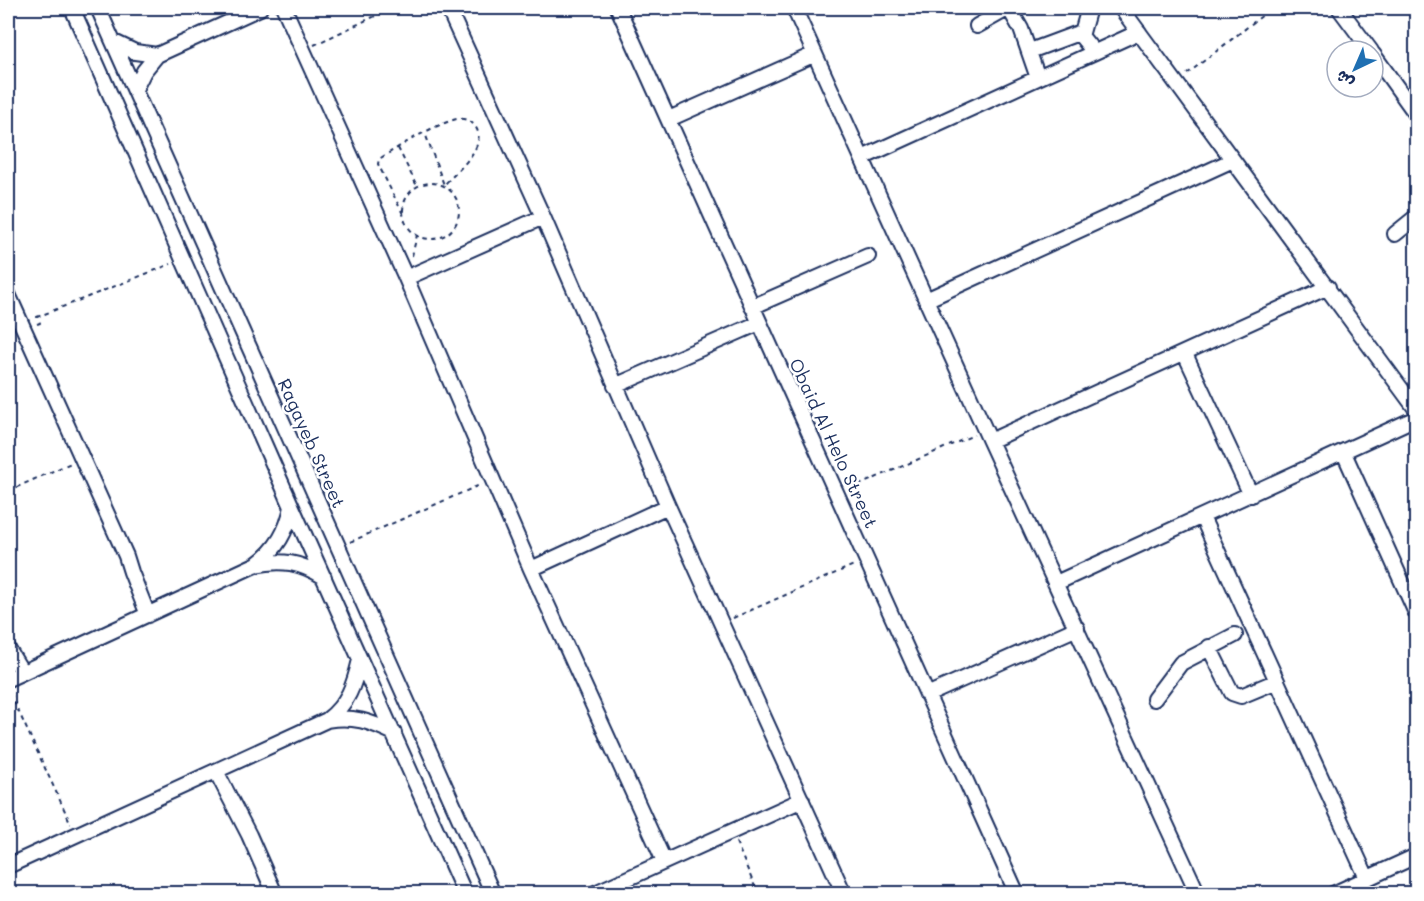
<svg xmlns="http://www.w3.org/2000/svg" width="1424" height="901" font-family="Mali,'Playpen Sans Arabic',sans-serif">
<style>
.lines{fill:none;stroke-linecap:round;stroke-linejoin:round}
.minor-casing{stroke:#1b2f5e;stroke-width:18}
.path{stroke:#1b2f5e;stroke-width:2;stroke-dasharray:4.5 4.5;stroke-linecap:butt}
.minor{stroke:#fff;stroke-width:14}
.labels{text-anchor:middle;dominant-baseline:central;stroke-width:5;stroke-linejoin:round;paint-order:stroke}
.street-label{font-size:18px;fill:#1b2f5e;stroke:#fff}
</style>
<rect width="100%" height="100%" fill="#fff"/>
<filter id="ink" filterUnits="userSpaceOnUse"><feTurbulence type="fractalNoise" baseFrequency=".0167" numOctaves="2"/><feDisplacementMap in="SourceGraphic" scale="12" xChannelSelector="R" yChannelSelector="G"/><feConvolveMatrix kernelMatrix="1 2 1 2 8 2 1 2 1" color-interpolation-filters="sRGB"/></filter>
<g filter="url(#ink)">
<g class="lines">
<!-- minor casing -->
<g class="minor-casing">
<path id="minor" d="M72,8l220,499 173,387
M98,8l395,886
M284,8l122,270 125,291 133,292
M448,8l95,209 125,289 176,388
M618,8l399,886
M794,8l196,433 208,453
M1009,8l12,21 17,49
M1089,8l-8,28 13,16
M1121,8l295,401
M1339,8l32,43
M977,26l32,-18
M114,42l21,10 22,3
M1030,51l51,-19
M1373,54l43,60
M135,89l9,-18 13,-16 103,-47
M669,119l146,-65
M862,158l277,-126
M1395,234l21,-17
M406,278l137,-61
M8,294l118,262 5,16 17,43
M926,300l307,-140
M752,307l116,-51
M1185,354l66,141
M615,386l144,-63
M990,441l338,-154
M1344,453l72,160
M1202,517l165,361
M257,564c20,-15 30,-33 35,-57
M531,569l137,-63
M1056,583l360,-165
M1209,647l23,46 9,3 36,-15
M8,649l14,23
M8,679l247,-114c26,-6 46,-3 69,12
M927,695l150,-67
M1154,699l27,-36 54,-28
M327,720c26,-5 44,2 67,13
M216,771l33,64 26,59
M8,866l319,-146c21,-16 27,-35 33,-60
M593,894l209,-94
M1333,894l83,-38"/>
</g>
<!-- path -->
<path class="path" d="M314,45l78,-37
M1187,74l85,-66
M398,148l19,38
M403 211a28 28 0 1 1 56 0a28 28 0 1 1-56 0Z
M403,214l-25,-50 1,-5c23,-14 49,-31 74,-39 7,-3 16,-1 21,5 17,19 -18,47 -30,60l-19,-52
M412,256l5,-21
M37,324l3,-1 -3,-6 134,-53
M850,489l124,-54
M8,491l63,-28
M350,542l132,-58
M733,618l121,-53
M10,693l61,131
M736,842l22,52"/>
<!-- minor -->
<use href="#minor" class="minor"/>
</g>
</g>
<g class="labels">
<!-- street labels -->
<g class="street-label">
<text transform="translate(312 443) rotate(66)">Ragayeb Street</text>
<text transform="translate(834 443) rotate(65)">Obaid Al Helo Street</text>
</g>
</g>
<!-- margin -->
<rect width="1424" height="901" fill="none" stroke="#fff" stroke-width="30"/>
<rect x="15" y="15" width="1394" height="871" fill="none" stroke="#1b2f5e" stroke-width="2" filter="url(#ink)"/>
<!-- north arrow -->
<g transform="translate(1355 69) rotate(224)"><circle r="28" fill="#ffffff" stroke="#a4acbf" stroke-width="1.5"/>
<path d="M0-4.5L10 22L0 15L-10 22Z" fill="#1f6fb2"/>
<text y="-9" font-size="16" font-weight="bold" text-anchor="middle" fill="#1b2f5e">ش</text>
</g>
</svg>
